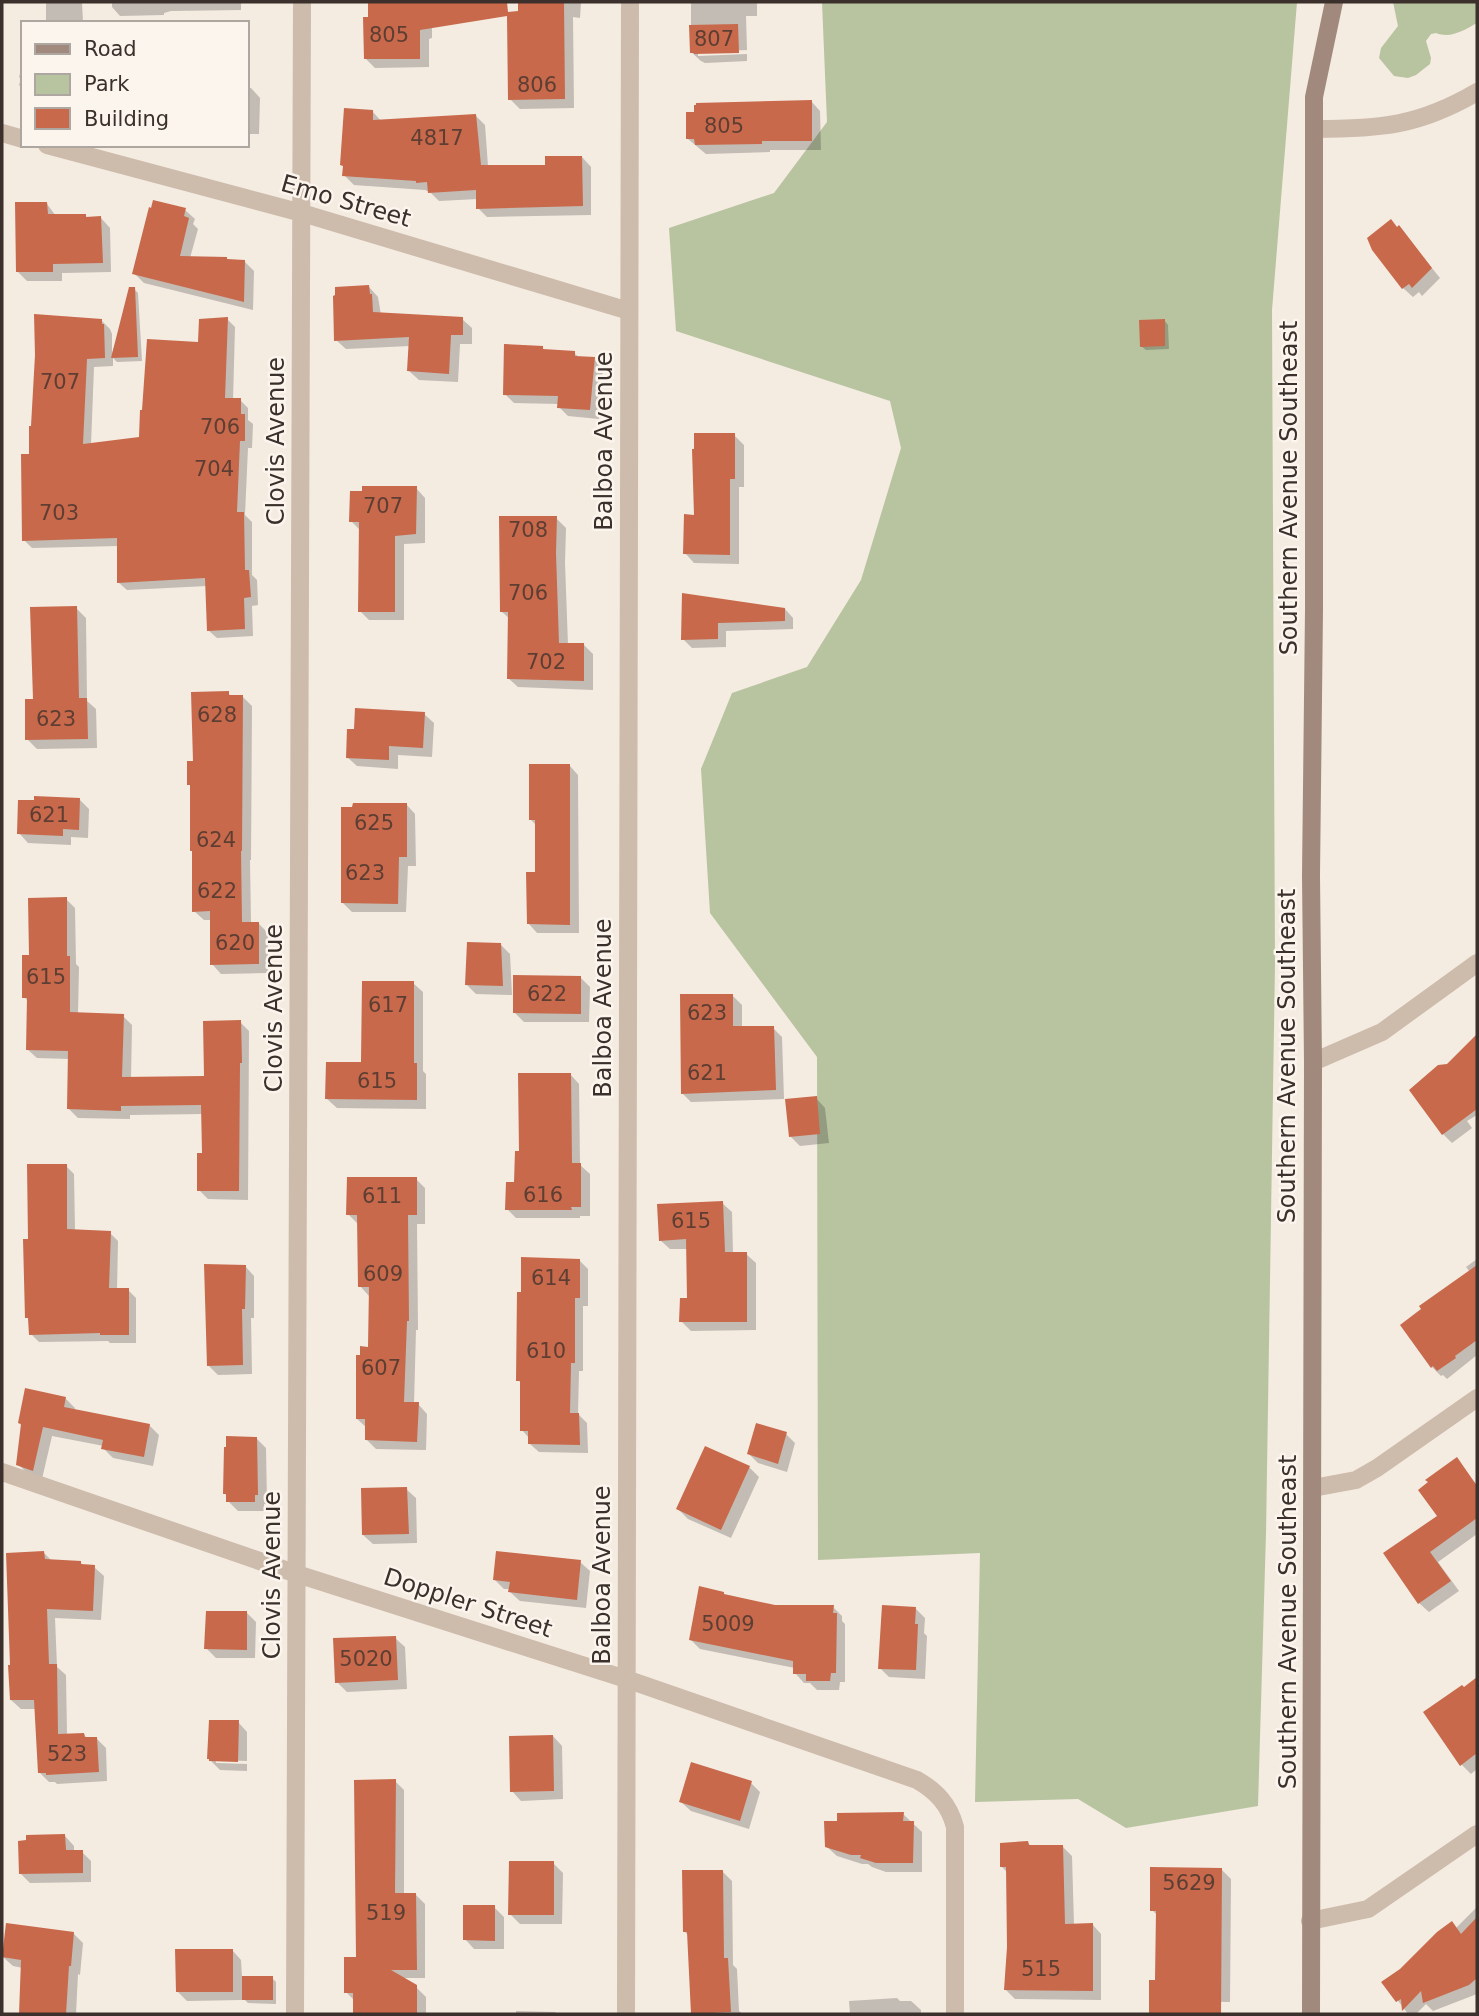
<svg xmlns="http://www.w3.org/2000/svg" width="1479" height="2016" font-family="'DejaVu Sans',sans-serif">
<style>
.green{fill:#b8c4a0}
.shadow{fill:#0003;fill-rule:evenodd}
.building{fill:#c8694b}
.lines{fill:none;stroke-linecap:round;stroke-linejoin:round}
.street{stroke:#cdbbac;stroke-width:18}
.secondary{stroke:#a18a7d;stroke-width:18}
.labels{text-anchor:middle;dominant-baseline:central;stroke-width:5;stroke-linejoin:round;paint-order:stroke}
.number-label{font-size:21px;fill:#5e3e33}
.street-label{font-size:24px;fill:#3b302b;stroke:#fbf5ee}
</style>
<rect width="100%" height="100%" fill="#f4ebe1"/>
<!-- green -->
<path class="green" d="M822,2h475l-25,308 3,654 -9,569 -8,273 -132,22 -48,-29 -103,3 5,-249 -162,7 -1,-503 -107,-144 -9,-144 31,-76 75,-26 54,-87 40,-132 -11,-47 -214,-70 -7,-103 105,-35 53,-71z
M1393,2h84v21c-13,7 -26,16 -41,10l-5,1 -5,7 5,17 -1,6 -14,11 -8,3 -14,-2 -15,-18 2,-10 17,-22z"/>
<!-- shadow -->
<path class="shadow" d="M46,2h36l1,21h-37z
M112,2h129v8l-70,1 -7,2v2l-44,1 -8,-9z
M369,2h63v36l-3,1v28l-54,1 -9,-9z
M520,2h61l-1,16 -7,-1 1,91 -54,1 -10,-10z
M691,2h66v14h-11l1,34 -49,2v4l49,-2v7l-42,2 -4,-2 -10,-9z
M23,64v25l-4,-4 2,-6 -2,-2z
M247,88h4l9,10 -1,36h-12z
M811,101l9,10 1,39h-51v2l-64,2 -18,-15z
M373,112l8,9 94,-6 10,10 3,41h59l35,-9 9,10v48l-104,2 -9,-9v-9l-39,2 -9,-9 -5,-2 -71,-5 -10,-10z
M47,204l9,12 29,-1 3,3h13l9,10 1,44 -49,1v8h-35l-9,-9z
M185,210l10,9 -2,5 5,5 -8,29 54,3 10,10 -1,39 -109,-27 -10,-10z
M1399,227l41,51 -18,18 -3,-4 -6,5 -10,-9z
M369,287l9,10 3,18 81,4 10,9v16h-12l-2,38 -39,-2 -10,-9 1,-25 -64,3 -10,-9z
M134,289l4,4 4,68 -25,1 -4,-4v8l-19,1 -3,78 50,-6 59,-95 27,-25 8,8 -2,73h7l8,8v12l5,4 -1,24h-4l-3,67 7,7v53l5,5 1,25 -6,1 1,30 -36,2 -9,-8 -1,-44 -80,4 -9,-8 1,-36 -87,2 -8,-8 7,-84 70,-136 9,9 2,5v19z
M1164,320l4,5 1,24 -23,1 -5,-4z
M542,347l3,4 29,2 6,5 14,1 9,10 -4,50 -31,-3 -9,-9v-3l-45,-1 -9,-9z
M734,435l10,10v42h-5v77l-45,-1 -9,-10 11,-37z
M416,488l9,10v45l-21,1v76h-35l-9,-9 1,-80 -10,-10z
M556,518l10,10 -1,35 3,82h16l9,9v36l-75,-3 -10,-9 2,-59 -8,-7z
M684,595l101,14 8,9v11l-67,2v16l-34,1 -9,-9z
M76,608l10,10 1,83 9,8 1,39 -60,1 -10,-10 8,-38z
M228,693l3,3h11l10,10 -1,154h-1l1,64h8l9,9v40l-47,1 -9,-10v-44h-8l-10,-9 -2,-124 -3,-3 6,-21z
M424,714l10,9 -2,34 -34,-2v14l-41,-3 -10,-9z
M570,766l8,9 1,158h-42l-8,-9 7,-50 1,-48 -6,-6z
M80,800l9,9 -1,29 -17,-1v8l-43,-2 -9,-10z
M406,804l9,10 1,52h-8l-2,46h-54l-10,-10 12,-93z
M66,899l9,9 1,56 3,3 -1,47 45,2 9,9 -1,54 75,-1 34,-56 9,9 -1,169 -40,-1 -9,-9 5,-35 -1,-41 -73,1v4l-52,-1 -10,-10 2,-49 -33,-1 -10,-9 2,-47 -5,-5 7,-40z
M500,944l10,10 2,41 -36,-1 -9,-9z
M580,977l10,10 -1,35h-65l-9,-9z
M413,983l10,9v79l3,3v35l-89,-1 -10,-9 36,-35z
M733,996l9,9v23h31l9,9 2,62 -93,3 -9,-9z
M1477,1040v75l-10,6 5,7 -20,15 -9,-9 5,-69z
M570,1074l9,10 1,81 10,9v42h-10v2h-64l-9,-9 9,-25 5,-32z
M816,1098l9,10 4,35 -29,3 -9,-9z
M66,1166l8,8 1,57 35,2 8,8 -1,49h11l8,8v45h-26l-2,-2 -69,1 -8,-8 -1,-13 -3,-4 3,-77z
M416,1179l9,9v36h-8l1,106h-2l-2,74h4l9,10 -1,36 -50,-1 -10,-10 1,-11 -10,-9 13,-70 -1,-53 -9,-10 -2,-62 -10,-10z
M722,1203l10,9 1,42h13l10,9v67l-65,1 -10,-10 8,-22 -1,-50h-18l-10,-9z
M1477,1259v96l-30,24 -4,-4 -2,1 -9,-9 38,-95 -4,-5z
M579,1260l9,9v37h-5v65h-4l-1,43 9,9 1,30 -49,-1 -9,-8v-5l-8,-9v-46l-4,-4z
M245,1266l9,10v42h-3l1,56 -34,1 -10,-10z
M65,1398l10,10 -1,3 75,14 10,10 -6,31 -40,-8 -10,-10 1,-2 -52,-10 -10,43 -14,-5 -10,-10 4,-38 -3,-3z
M786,1434l9,9 -8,29 -29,-9 -9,-9z
M256,1438l10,10 1,56h-3v7h-26l-10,-10v-4l-3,-3z
M1456,1459l21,26v49l-39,28 21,29 -30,21 -10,-9 -33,-50 53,-36z
M749,1467l10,10 -28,61 -43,-19 -10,-10z
M406,1489l10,9 1,45 -44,1 -10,-9z
M44,1553l8,8 28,1 4,4 10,1 10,9 -3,44 -46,-2 2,49 9,8 1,61 17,-1 4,4 8,-1 10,10 1,33 -50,3 -2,-2h-6l-10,-10 -3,-63h-15l-10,-9z
M580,1562l10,9 -4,37 -66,-7 -10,-9v-3h-6l-10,-10z
M727,1597l48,10h58l9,9v5l3,3v58h-5l-1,8h-22l-7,-7h-6l-9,-10v-5l-95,-19 -9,-9z
M915,1608l10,10 -1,15 3,3 -2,43 -36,-2 -9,-9z
M247,1613l9,9 -1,36h-39l-10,-10z
M395,1638l10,9 2,42 -60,3 -10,-10z
M1477,1679v90l-6,5 -10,-10 3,-75z
M238,1722l9,10v39l-27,-1 -11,-11zM216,1760l31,1v3l-31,-1z
M553,1736l9,10 1,53 -42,2 -9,-10z
M395,1781l9,9v105h12l9,9v74h-23l14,9 10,10v17h-71v-13l-9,-9 11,-33z
M751,1783l9,9 -11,37 -58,-18 -10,-9z
M903,1814l19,18v40h-36l-14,-5 -4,-3h-6l-25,-8 -10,-9z
M65,1836l9,10v6h8l9,9v21l-61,1 -9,-9z
M1028,1843l4,4 30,-1 10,10 2,69 18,-1 9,10v66l-86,-1 -9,-9 3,-43 -1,-74 -6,-6z
M553,1863l10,10 -1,51h-42l-10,-10z
M1221,1869l10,10 -1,123 -63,-1 -9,-85 -6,-6z
M722,1871l10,10 1,84 4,4 2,42 4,3h-50l-4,-78 -4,-4z
M494,1907l10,10v32h-30l-9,-10z
M1477,1907v87l-44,17 -7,-7 -10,10h-8l-24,-32 72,-54z
M73,1933l10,10 -3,32 -2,-1 -2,40h-56l3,-46 -10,-2 -10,-9z
M232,1950l9,10 1,17 30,1 4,4v22l-28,-1 -6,-6v3l-55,1 -9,-9z
M897,1998l3,3h11l10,9v4h-71l-1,-13z
M516,2011l39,1 2,2h-41z"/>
<!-- building -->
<path class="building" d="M368,2h139l1,10 10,-1v-9h46l1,97 -57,1 -1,-84 -87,14v29h-56l-1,-42h5z
M738,24l1,29 -45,1v-1h-4l-1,-28z
M812,100v41h-50v3l-67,1 -1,-6h-8v-27h8v-7h2v-2z
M344,108l29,2v10l103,-6 5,51h64v-9h37l1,50 -107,3v-19l-48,3 -1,-11 -11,1v-2l-74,-5 1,-10 -3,-1z
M153,200l33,8 -2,8 5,2 -9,38 47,1v2l18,1 -1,42 -112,-28 17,-67 2,1z
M15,202h32l1,12h38v3l15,-1 2,47 -50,1v8h-37z
M1391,219l6,8 2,-2 33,43 -20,20 -3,-4 -7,5 -30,-39 -5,-12z
M369,285l1,9h2l1,18 90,5v18h-12l-2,39 -42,-3 2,-34 -75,4 -1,-45 2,-1v-8z
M129,287h6l3,70 -27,1z
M34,314l68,5v5h2l1,34 -18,1 -4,85 56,-7 1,-27h2l5,-71 51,3 1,-23 29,-2 -3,81h16v16h4v27h-5l-3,71h7l1,58h4l2,27 -7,1 1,31 -38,2 -2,-53 -88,5v-45l-95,3 -1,-87h8v-28h2l4,-71z
M1165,319v27l-25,1 -1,-27z
M504,344l39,2v3l32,2v5l20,1 -5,53 -33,-2 1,-12 -55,-1z
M694,433h41v46h-5v76l-47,-1 1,-40 10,1 -2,-66h2z
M362,486h55l-1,48 -21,2v76h-37l1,-90h-10l1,-31h12z
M499,516h58l-1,37 3,90h25v38l-77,-2 1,-67h-8z
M682,593l103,15v13l-67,2v16l-37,1z
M77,606l2,92h8l1,41 -63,1v-41h8l-3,-92z
M229,691v4h14l-1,156h-1l1,71h17v42l-49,1v-54l-18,1v-61h-2v-66h-3v-24h6l-2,-69z
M355,708l70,4 -2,36 -34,-2v14l-43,-2 1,-29h7z
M529,764h41v161l-43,-1 -1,-52h9v-52h-6z
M34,796l46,2 -1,32 -16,-1v7l-46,-2 1,-34h16z
M353,803h54v54h-8l-1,47 -57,-1v-96h11z
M67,897v59h3v56l54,2 -2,63 82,-1 -1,-55 38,-1 1,43h-2l-1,128h-42v-38h5l-1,-48 -80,1v5l-54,-2 1,-58 -42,-1 1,-52h-5v-43h7l-1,-57z
M467,942l34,1 2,43 -38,-1z
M513,975l68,1v38l-68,-1z
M362,981h52v82h3v37l-92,-1 1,-37h35z
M680,994h53v32h41l2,64 -95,4z
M1477,1034v75l-35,26 -33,-45 29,-25 9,-1z
M518,1073h53l1,90h9v44h-10l1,3h-67l1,-28h8l1,-31h4z
M817,1096l3,38 -31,3 -4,-38z
M27,1164h40v65l44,2 -2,57h20v47h-29v-2l-71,2 -1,-17h-3l-2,-79h5z
M347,1177h70v38h-9l1,106h-2l-3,81h15l-2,40 -52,-2v-21h-9v-64h4v-9l8,1 1,-60h-11l-1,-72h-11z
M723,1201l2,51h22v70h-68l1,-24h7l-1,-59 -27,2 -2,-37z
M521,1257l59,2v39h-5v65h-4l-1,50h9l1,32 -52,-1v-13h-8v-50h-4l1,-89h4z
M204,1264l42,1 -1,44h-3l1,56 -36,1z
M1477,1265v75l-22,16 1,2 -19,13 -4,-5 -2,2 -31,-43 21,-16 -2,-3z
M25,1388l41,9 -2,10 86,17 -6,33 -43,-8 2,-9 -60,-13 -10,44 -17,-6 5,-41 -3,-1z
M756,1423l31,9 -9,32 -31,-10z
M226,1436l31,1 1,58h-3v7h-29v-8h-3l1,-47h2z
M705,1446l45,20 -29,64 -45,-21z
M1457,1457l20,29v32l-47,34 21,29 -33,23 -35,-51 54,-37 -19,-26 10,-8 -3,-2z
M407,1487l2,47 -47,1 -1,-47z
M44,1551l1,8 36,2v3l14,1 -2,46 -46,-2 2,55h8l1,70 26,-1 1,4h12l2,35 -53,3v-2h-8l-4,-73h-24l-2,-35h2l-4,-112z
M496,1551l85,9 -4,40 -69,-8 2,-10 -17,-2z
M699,1586l25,6v2l51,11h59l-1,8h4l-1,60h-5l-1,8h-24v-7h-13v-13l-104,-21z
M882,1605l34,2 -1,17h3l-2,46 -38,-1z
M206,1611h41v39l-43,-1z
M396,1636l2,44 -63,3 -2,-45z
M1477,1677v76l-17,13 -37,-54 39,-27 2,2z
M209,1720h30l-1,42 -29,-1v-2h-2z
M553,1735l1,56 -44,1 -1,-56z
M691,1762l61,19 -12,40 -61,-19z
M396,1779l-1,114h21l1,77h-26l26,15v29h-64v-21h-9v-36h12l-2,-177z
M904,1812l-1,9h11l-1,42h-37l-16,-5 1,-3h-10l-26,-8 -1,-26h13v-8z
M65,1834l1,16h17v23l-64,1 -1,-33 8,-1v-5z
M1028,1841l1,4h34l2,79 28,-1v68l-89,-1 3,-43 -1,-80h-6v-24z
M509,1861h45v54h-46z
M1150,1867l72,1 -1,146h-72v-34h6l1,-69h-6z
M682,1870h41l1,88h4l3,54 -40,2 -4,-82h-4z
M463,1905h32v36l-32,-1z
M1477,1917v61l-8,7 -46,18 -2,-12 -19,20 -1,-12 -5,3 -15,-20 19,-13 37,-37 15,-11 9,13z
M6,1923l68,9 -3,34h-2l-3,48h-47l2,-54 -19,-3z
M175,1949h58v43h-57z
M242,1976h31v24h-31z"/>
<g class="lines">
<!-- street -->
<path class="street" d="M1314,129c66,0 105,-3 163,-37
M2,133l21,6
M47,145l255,68 327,98
M1313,1062l69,-30 95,-69
M2,1472l295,102 329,105 291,101c19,11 32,24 38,47v187
M1313,1488l43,-8 21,-12 100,-70
M1310,1921l58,-12 109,-75
M295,2014l7,-2012
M626,2014l4,-2012"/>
<!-- secondary -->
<path class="secondary" d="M1311,2014l2,-952 -2,-186 3,-266v-513l20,-95"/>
</g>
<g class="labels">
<!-- number labels -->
<g class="number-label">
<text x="389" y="35">805</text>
<text x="714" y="39">807</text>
<text x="537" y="85">806</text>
<text x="724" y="126">805</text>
<text x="437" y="138">4817</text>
<text x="60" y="382">707</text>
<text x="220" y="427">706</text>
<text x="214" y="469">704</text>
<text x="383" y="506">707</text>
<text x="59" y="513">703</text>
<text x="528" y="530">708</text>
<text x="528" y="593">706</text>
<text x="546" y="662">702</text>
<text x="217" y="715">628</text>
<text x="56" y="719">623</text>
<text x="49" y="815">621</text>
<text x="374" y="823">625</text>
<text x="216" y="840">624</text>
<text x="365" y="873">623</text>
<text x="217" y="891">622</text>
<text x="235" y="943">620</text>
<text x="46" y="977">615</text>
<text x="547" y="994">622</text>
<text x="388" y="1005">617</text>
<text x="707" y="1013">623</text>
<text x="707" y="1073">621</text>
<text x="377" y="1081">615</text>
<text x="543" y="1195">616</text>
<text x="382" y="1196">611</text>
<text x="691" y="1221">615</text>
<text x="383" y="1274">609</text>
<text x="551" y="1278">614</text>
<text x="546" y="1351">610</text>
<text x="381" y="1368">607</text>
<text x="728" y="1624">5009</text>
<text x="366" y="1659">5020</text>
<text x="67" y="1754">523</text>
<text x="1189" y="1883">5629</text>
<text x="386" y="1913">519</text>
<text x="1041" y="1969">515</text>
</g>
<!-- street labels -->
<g class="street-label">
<text transform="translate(346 201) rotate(16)">Emo Street</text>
<text transform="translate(276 441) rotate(-90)">Clovis Avenue</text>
<text transform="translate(604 441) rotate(-90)">Balboa Avenue</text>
<text transform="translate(1289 488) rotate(-90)">Southern Avenue Southeast</text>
<text transform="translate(274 1008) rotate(-90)">Clovis Avenue</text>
<text transform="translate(603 1008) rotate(-90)">Balboa Avenue</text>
<text transform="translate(1287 1056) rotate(-90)">Southern Avenue Southeast</text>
<text transform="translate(272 1575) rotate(-90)">Clovis Avenue</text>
<text transform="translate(602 1575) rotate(-90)">Balboa Avenue</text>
<text transform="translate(468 1603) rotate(18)">Doppler Street</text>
<text transform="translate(1288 1622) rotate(-90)">Southern Avenue Southeast</text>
</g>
</g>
<!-- border -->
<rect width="1479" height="2016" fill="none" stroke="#3b302b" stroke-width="7"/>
<!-- legend -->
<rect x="21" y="21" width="228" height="126" fill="#fbf5ee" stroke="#aea6a0" stroke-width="2"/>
<rect x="35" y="44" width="35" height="10" fill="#a18a7d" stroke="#aea6a0" stroke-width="2"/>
<text x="84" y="56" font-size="21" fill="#3b302b">Road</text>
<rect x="35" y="74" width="35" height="21" fill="#b8c4a0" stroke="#aea6a0" stroke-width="2"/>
<text x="84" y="91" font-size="21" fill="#3b302b">Park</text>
<rect x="35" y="108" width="35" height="21" fill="#c8694b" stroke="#aea6a0" stroke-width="2"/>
<text x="84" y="126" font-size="21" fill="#3b302b">Building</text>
</svg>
